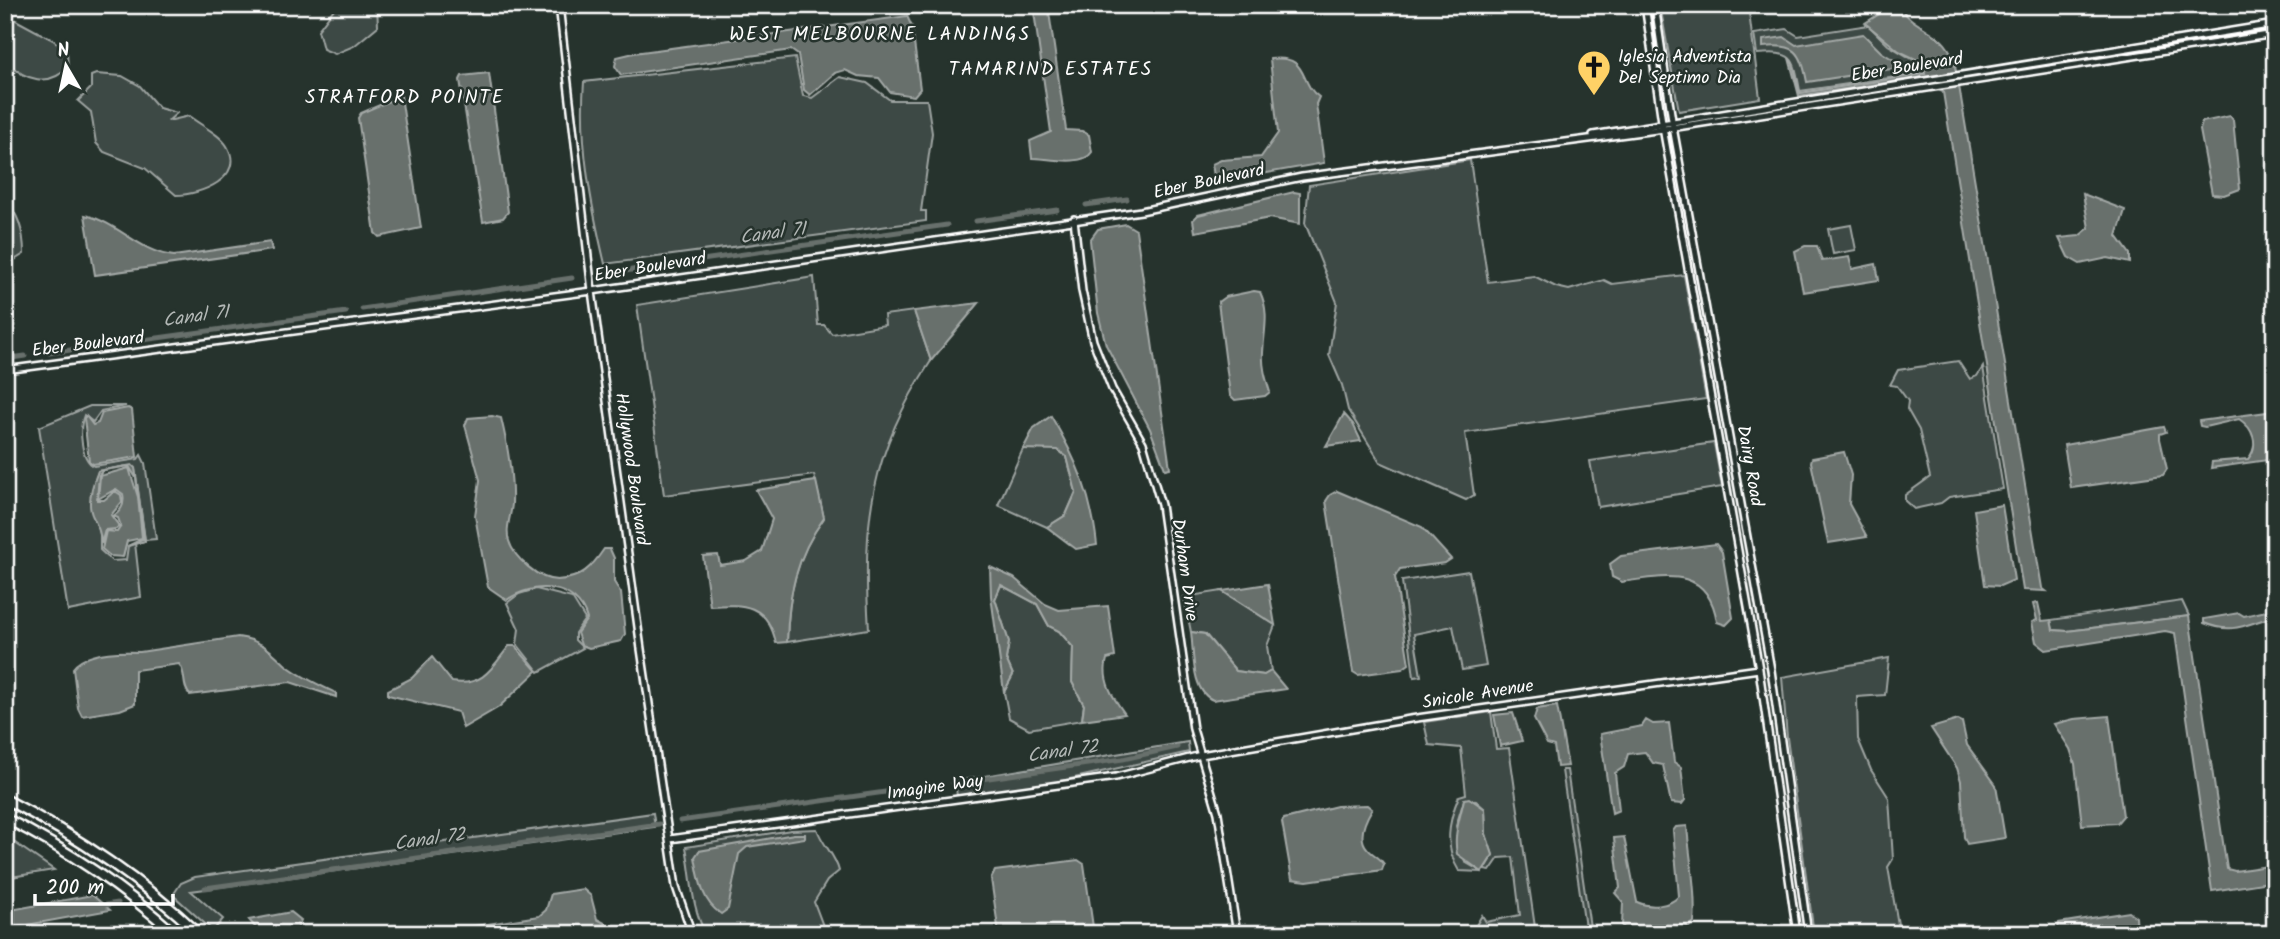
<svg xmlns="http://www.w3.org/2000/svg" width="2280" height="939" font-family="Kalam,sans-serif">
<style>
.green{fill:#3e4944;stroke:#9ea4a2;stroke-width:2}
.water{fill:#67706c;stroke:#a4a9a7;stroke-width:2}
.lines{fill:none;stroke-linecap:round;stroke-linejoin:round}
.canal{stroke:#67706c;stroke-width:5}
.tertiary-casing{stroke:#fff;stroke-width:10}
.motorway-casing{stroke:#fff;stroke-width:13}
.tertiary{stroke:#26332d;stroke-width:5}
.motorway{stroke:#26332d;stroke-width:8}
.labels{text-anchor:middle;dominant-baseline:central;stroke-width:5;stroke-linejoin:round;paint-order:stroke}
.poi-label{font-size:18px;fill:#fff;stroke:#26332d;text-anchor:start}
.street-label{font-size:18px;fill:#fff;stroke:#26332d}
.neighbourhood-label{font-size:19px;letter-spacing:2px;fill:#fff;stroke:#26332d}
.water-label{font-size:19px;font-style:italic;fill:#b3b8b6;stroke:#26332d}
</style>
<rect width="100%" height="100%" fill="#26332d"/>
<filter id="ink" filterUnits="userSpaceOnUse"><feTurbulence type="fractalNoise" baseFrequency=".0143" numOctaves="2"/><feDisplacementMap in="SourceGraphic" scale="14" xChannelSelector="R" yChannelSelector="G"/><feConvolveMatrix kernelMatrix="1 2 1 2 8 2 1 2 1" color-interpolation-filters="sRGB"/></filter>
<g filter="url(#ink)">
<!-- green -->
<path class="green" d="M337,5h40l1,21 -24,20 -19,8 -12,-5 -5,-19z
M1660,5h88l12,93 -81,13z
M12,18l41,22 14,11 1,16c-19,21 -43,13 -60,-4l-3,-41z
M1868,25l20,20 29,17 7,11 -124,18c-6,-34 -6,-40 -43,-37l-3,-20 33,-5 11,7z
M795,58l8,38 9,2 28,-21 27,6 23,17h37l5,33 -11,78h5v10l-321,43c-14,-59 -26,-121 -21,-182z
M96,74l26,2 18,10 19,22 18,5 -9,8 21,-5c11,9 31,18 38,30 19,32 -27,49 -51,49l-31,-27 -41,-16 -8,-9 -5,-31 -13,-11 13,-13v-12z
M1470,160l18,122 46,-6 22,11 13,3 35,-10 8,4 72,-9 22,124 -241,34 9,62 -8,5 -86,-38 -32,-52 -6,-25 -13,-30 8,-53 -32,-79 4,-38z
M5,200c14,14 19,35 19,54l-19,12z
M1851,225l5,25 -23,4 -5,-25z
M814,277l4,48h6l8,9 53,-9 -1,-10 30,-4 17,50c-61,92 -69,161 -62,268l-82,13c1,-46 9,-86 37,-124l-10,-43 -150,20 -27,-190z
M1958,361l12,18 7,-3 6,-9 20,122 -54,8 -8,6 -27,6 -9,-8v-6l25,-18 -11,-47 -12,-21 1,-8 -11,-15 -7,-1 8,-15z
M90,406h36l-25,5 -8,11 -9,-7c-5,13 -4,44 10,51l44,-7 3,-4 4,8 11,76 -11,1 -10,-71 -8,-3 -29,5 -7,25 9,38v16l12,11 14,-1 2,-14 7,-3 6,54 -73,14 -29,-184z
M1714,443l8,44 -124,20 -8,-46z
M1045,448l13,2 9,7 9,35 -10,23 -19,12 -49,-22 25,-56z
M1469,571l17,95 -24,4 -9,-44 -39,8 7,42 -7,1 -12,-96z
M1001,585l36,19 12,22 10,5 14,16 -1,35 12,23 -2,15 -53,9 -20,-11 -5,-26 9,-17 -7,-16 3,-17 -14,-43z
M536,589l36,9 13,21 -10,14v7l8,8 -44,24 -22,-28 2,-15 -12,-26 12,-9z
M1222,591l53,34 -8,21 4,25 -7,4 -28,-4 -31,-37 -14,-2 -7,-35z
M2182,601l7,15 -122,15 -14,-1 -2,-10z
M1889,658l-4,37 -28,2 1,42 13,31 18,28 4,61 -5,8 11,63 -85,4 -27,-196 -5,-61z
M1491,712l5,37 13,-1 27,186h-84l-1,-5 24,-2 7,-12 4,7 34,-7 -7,-58 -14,1 -9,13 -6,-1 9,-15 -7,-21 -1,-25 -9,-8 -12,-1 -8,26 9,36 17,10 -23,-1c-15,-24 -11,-49 0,-75l7,-2 -5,-46 -32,-3 -5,-23z
M1188,742l1,10 -141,32 -91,12 -2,-15z
M1562,770h5l24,164h-5z
M653,813l2,14 -464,64 32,28 -10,12 -40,-36 8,-12 14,-6z
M817,829c6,17 18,25 22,42l-12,10 -13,21 12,32h-120c-15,-26 -14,-57 -20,-87l105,-17z
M5,836l49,34 -49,8z"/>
<!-- water -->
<path class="water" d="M1033,5h15l18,125 16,1 7,4 3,17c-9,15 -45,6 -60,6l-2,-17 21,-9z
M1875,5h24c16,29 53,23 57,67l-157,24 -10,-38 4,6 7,29 125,-19 -1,-7 -6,-7 -19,-9 -34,-28 14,-9z
M907,16l5,11 8,62 -6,7 -24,-4 -11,-14 -21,-2 -13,-6 -10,3 -25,22 -6,-5 -6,-35 -7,-5 -170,25 -6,-9 2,-9 17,-4z
M1863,34l18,18 24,15 -98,15c-6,-31 -11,-39 -44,-35v-7l21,-3 12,8z
M1270,59c40,-5 28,24 49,38l-3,7 8,59 -109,19 -3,-18 9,-4 40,-3 17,-24z
M489,73l19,139 -5,6 -20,4 -23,-142 2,-4z
M1959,86l83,502 4,3 -23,-1 -80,-498 -7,-3z
M401,96l20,132 -42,9 -4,-4 -17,-115 3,-5z
M2230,116l3,4 7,69 -16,6 -12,-1 -12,-64 2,-8z
M1294,192l6,1v31l-30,-6 -75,14 -2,-12 5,-5z
M2083,194l42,16 -8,26 13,18v9l-22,-5 -28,6 -12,-7 -9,-19 20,-2 10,-8z
M85,215c34,8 54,37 89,41l96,-14 2,8 -177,25z
M1126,224l10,6 34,238 -5,1 -15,-40 -44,-84 -8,-32 -8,-73 8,-11z
M1805,246h12l5,15 27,-4 3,12 24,-5 3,16 -76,12 -8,-41z
M1254,291l6,1c10,21 4,38 3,61 -1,14 3,26 7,39l-5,4 -30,4 -5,-5 -12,-93 7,-5z
M979,303l-48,58 -17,-50z
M128,408l4,2 5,47 -44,7 -4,-3 -5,-43 2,-2 7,9 5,-2 4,-10z
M2275,411v48l-64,9 1,-6 36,-3c12,-14 5,-31 -9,-40l-34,8 -5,-1 -1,-5z
M1344,414l9,10 8,17 -35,5z
M492,416l9,2c7,29 12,56 11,86 -1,12 -7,25 -3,37 5,17 30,39 48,39 24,-1 35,-13 47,-31h6l4,9v24l7,11 4,41 -4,7 -32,7 -8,-3 -4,-12 10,-14c-10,-36 -54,-38 -80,-19l-19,-13 -13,-71 5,-36 -15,-55 3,-7z
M1051,416c25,42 41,80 46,129l-21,4 -29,-22 19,-12 10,-23 -9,-35 -9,-7 -35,-1 11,-21z
M2164,427l2,5 -6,2v5l7,30 -4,6 -92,13 -7,-43z
M1844,452l7,23 -2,29 18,33 -39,6 -17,-81 1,-4z
M132,465l3,3 10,73 -17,5 16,-8 -8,-60 -7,-12 -25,4 -5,5 -2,25h7l11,-9 6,4 1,7 -11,13 8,11 -3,3 -11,1 -4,14c0,-12 -4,-18 -8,-27 -7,-13 0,-34 5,-46z
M129,468l9,29 4,41 -15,3 -4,16 -13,-1 -8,-7 4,-18 11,1 4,-6 -3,-8 -5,-2c9,-5 12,-12 10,-22l-7,-5 -18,10 2,-23z
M816,481l8,37c-28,38 -36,78 -37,124l-11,1c-9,-40 -32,-39 -66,-37l-7,-50 15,-1 2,10 26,-4 16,-10 10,-32 -16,-29z
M1337,491l85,36 29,32 -6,4 -45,6 -5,8 14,87 -7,5 -44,6 -5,-3 -27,-171 4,-6z
M2002,505l12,75 -14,6 -15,-1 -11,-75z
M1716,544l6,8 11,66 -7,7 -9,-3c-9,-57 -52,-46 -95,-40l-10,-5 -2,-13 11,-8z
M990,567l24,11 31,26 14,6 49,-4 7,51 -8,2c-6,21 6,39 18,55l-43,6 2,-15 -12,-23 1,-35 -14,-16 -10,-5 -12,-22 -36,-19 -6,14 14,43 -3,17 7,16 -9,17 -13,-96z
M1268,584l7,41 -53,-34z
M2038,603l4,18 9,-1 2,10 14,1 122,-15 38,253 8,2 40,-6v16l-63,10 -37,-258 -10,-2 -119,19 -10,-8 -4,-20 5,-2 -4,-16z
M2275,609v7c-29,8 -41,19 -71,7v-4l35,-6 5,3z
M1191,632l14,2 31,37 28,4 7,-4 15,18 -73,11c-22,-9 -19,-47 -22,-68z
M238,637c23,3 32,13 48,28 15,12 33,20 50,28v4l-46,-15 -100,13c-9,-9 -3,-22 -11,-31l-44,6v34l-15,6 -38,6 -4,-8 -5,-40c13,-17 47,-17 67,-16z
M509,646h6l22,25 -38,36 -36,21 -5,-16 -70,-17v-5l24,-12 20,-21 20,25c31,5 40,-14 57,-36z
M1557,706l11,60 -11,1 -3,-21 -7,-2 -13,-25 3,-10z
M1513,713l9,28 -22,5 -6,-31z
M2109,716l14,100 -6,7 -35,2 -7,-61 -5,-15 -16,-25 20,-5z
M1646,720l7,4 16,-1 5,39 7,5 4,33 -3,4 -11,-1 -8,-38 -10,-2 -8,-11 -17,2 -4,13 -9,6 4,37 -7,3 -12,-79 42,-8z
M1958,720l4,2 5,23 29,40 9,53 -38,6 -3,-7 -3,-56 -4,-13 -26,-40z
M1469,798l16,11 1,25 7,21 -11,17 -25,-18c-4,-20 3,-35 7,-55z
M1367,805l5,4c-6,10 -15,28 -5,39 5,7 12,8 17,16l-2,6 -75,11 -15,-2 -10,-57 2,-3 53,-13z
M1687,826c2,28 10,68 7,96l-5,5 -23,3 -3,4 -5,-4 -27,4 -9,-8 1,-24 -8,-9 5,-5 -6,-50 10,-1 13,65c13,6 32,5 42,-6l-6,-65 3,-4z
M794,834h11v4l-58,9 -8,7 -11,55 -7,5c-20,-13 -22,-36 -26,-57l4,-6z
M1078,860l6,4 10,70h-95l-8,-55 4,-8z
M583,889l8,7 6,23 28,15h-201l115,-18 7,-6 5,-16z
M92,895l18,15 -105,19v-18z
M291,912l10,8 -6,14h-34l-12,-14z
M2129,912l7,5 1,17h-80l2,-11z"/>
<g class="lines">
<!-- canal -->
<path class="canal" d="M1086,205l41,-6
M976,221l81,-11
M604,274l343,-49
M362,309l210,-31
M49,353l297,-41
M5,359l20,-3
M953,783l170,-24 54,-12
M680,821l248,-35
M205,888l454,-64
M99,906l19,-3"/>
<!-- tertiary casing -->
<g class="tertiary-casing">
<path id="tertiary" d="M559,5l33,286 49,358 35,238 16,47
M1645,5l17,117 97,547 38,265
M1655,5l18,122 98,543 37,264
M1593,135l682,-111
M1074,219l8,72 11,50 19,48 31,54 18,62 32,224 25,84 19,121
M5,370l587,-79 549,-80 161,-34 362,-48 611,-95
M670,839l446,-62 85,-22 209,-36 349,-50"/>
</g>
<!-- motorway casing -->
<g class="motorway-casing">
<path id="motorway" d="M5,799c70,36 137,81 194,135
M5,818c61,31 119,70 170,116"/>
</g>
<!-- tertiary -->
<use href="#tertiary" class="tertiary"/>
<!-- motorway -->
<use href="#motorway" class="motorway"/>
</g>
</g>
<!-- icons -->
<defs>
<g id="church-pin" transform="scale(1.75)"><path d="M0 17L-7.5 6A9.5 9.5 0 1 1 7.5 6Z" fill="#ffd166" stroke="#26332d"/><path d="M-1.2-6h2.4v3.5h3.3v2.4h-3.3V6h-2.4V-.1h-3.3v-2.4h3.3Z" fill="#111"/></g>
</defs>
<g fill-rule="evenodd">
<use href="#church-pin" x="1594" y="67"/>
</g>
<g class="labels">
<!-- poi labels -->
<g class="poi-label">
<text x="1618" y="57">Iglesia Adventista<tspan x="1618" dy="21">Del Septimo Dia</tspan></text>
</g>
<!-- street labels -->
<g class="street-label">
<text transform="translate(1907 68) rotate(-9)">Eber Boulevard</text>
<text transform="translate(1209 182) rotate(-12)">Eber Boulevard</text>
<text transform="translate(650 268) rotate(-9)">Eber Boulevard</text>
<text transform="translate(88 345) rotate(-7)">Eber Boulevard</text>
<text transform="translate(1749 466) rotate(80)">Dairy Road</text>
<text transform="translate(631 469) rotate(82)">Hollywood Boulevard</text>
<text transform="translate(1184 570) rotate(82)">Durham Drive</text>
<text transform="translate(1478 695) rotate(-9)">Snicole Avenue</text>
<text transform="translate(935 788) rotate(-8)">Imagine Way</text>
</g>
<!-- neighbourhood labels -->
<g class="neighbourhood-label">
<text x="880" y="35">WEST MELBOURNE LANDINGS</text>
<text x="1051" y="70">TAMARIND ESTATES</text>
<text x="405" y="98">STRATFORD POINTE</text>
</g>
<!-- water labels -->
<g class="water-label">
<text transform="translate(773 234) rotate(-8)">Canal 71</text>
<text transform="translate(196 317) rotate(-8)">Canal 71</text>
<text transform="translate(1063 752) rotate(-8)">Canal 72</text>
<text transform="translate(430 840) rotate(-8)">Canal 72</text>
</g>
</g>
<!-- margin -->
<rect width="2280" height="939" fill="none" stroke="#26332d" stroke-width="28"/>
<rect x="14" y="14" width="2252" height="911" fill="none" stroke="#fff" stroke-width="2.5" filter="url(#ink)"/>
<!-- north arrow -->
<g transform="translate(66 66) rotate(351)" stroke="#26332d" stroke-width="5" paint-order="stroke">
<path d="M0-5L12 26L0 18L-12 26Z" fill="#ffffff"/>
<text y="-10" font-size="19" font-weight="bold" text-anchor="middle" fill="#ffffff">N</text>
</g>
<!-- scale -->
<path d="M35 894v10h138v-10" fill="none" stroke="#ffffff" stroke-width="3.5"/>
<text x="46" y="894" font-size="21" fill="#ffffff" stroke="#26332d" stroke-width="5" paint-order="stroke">200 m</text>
</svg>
